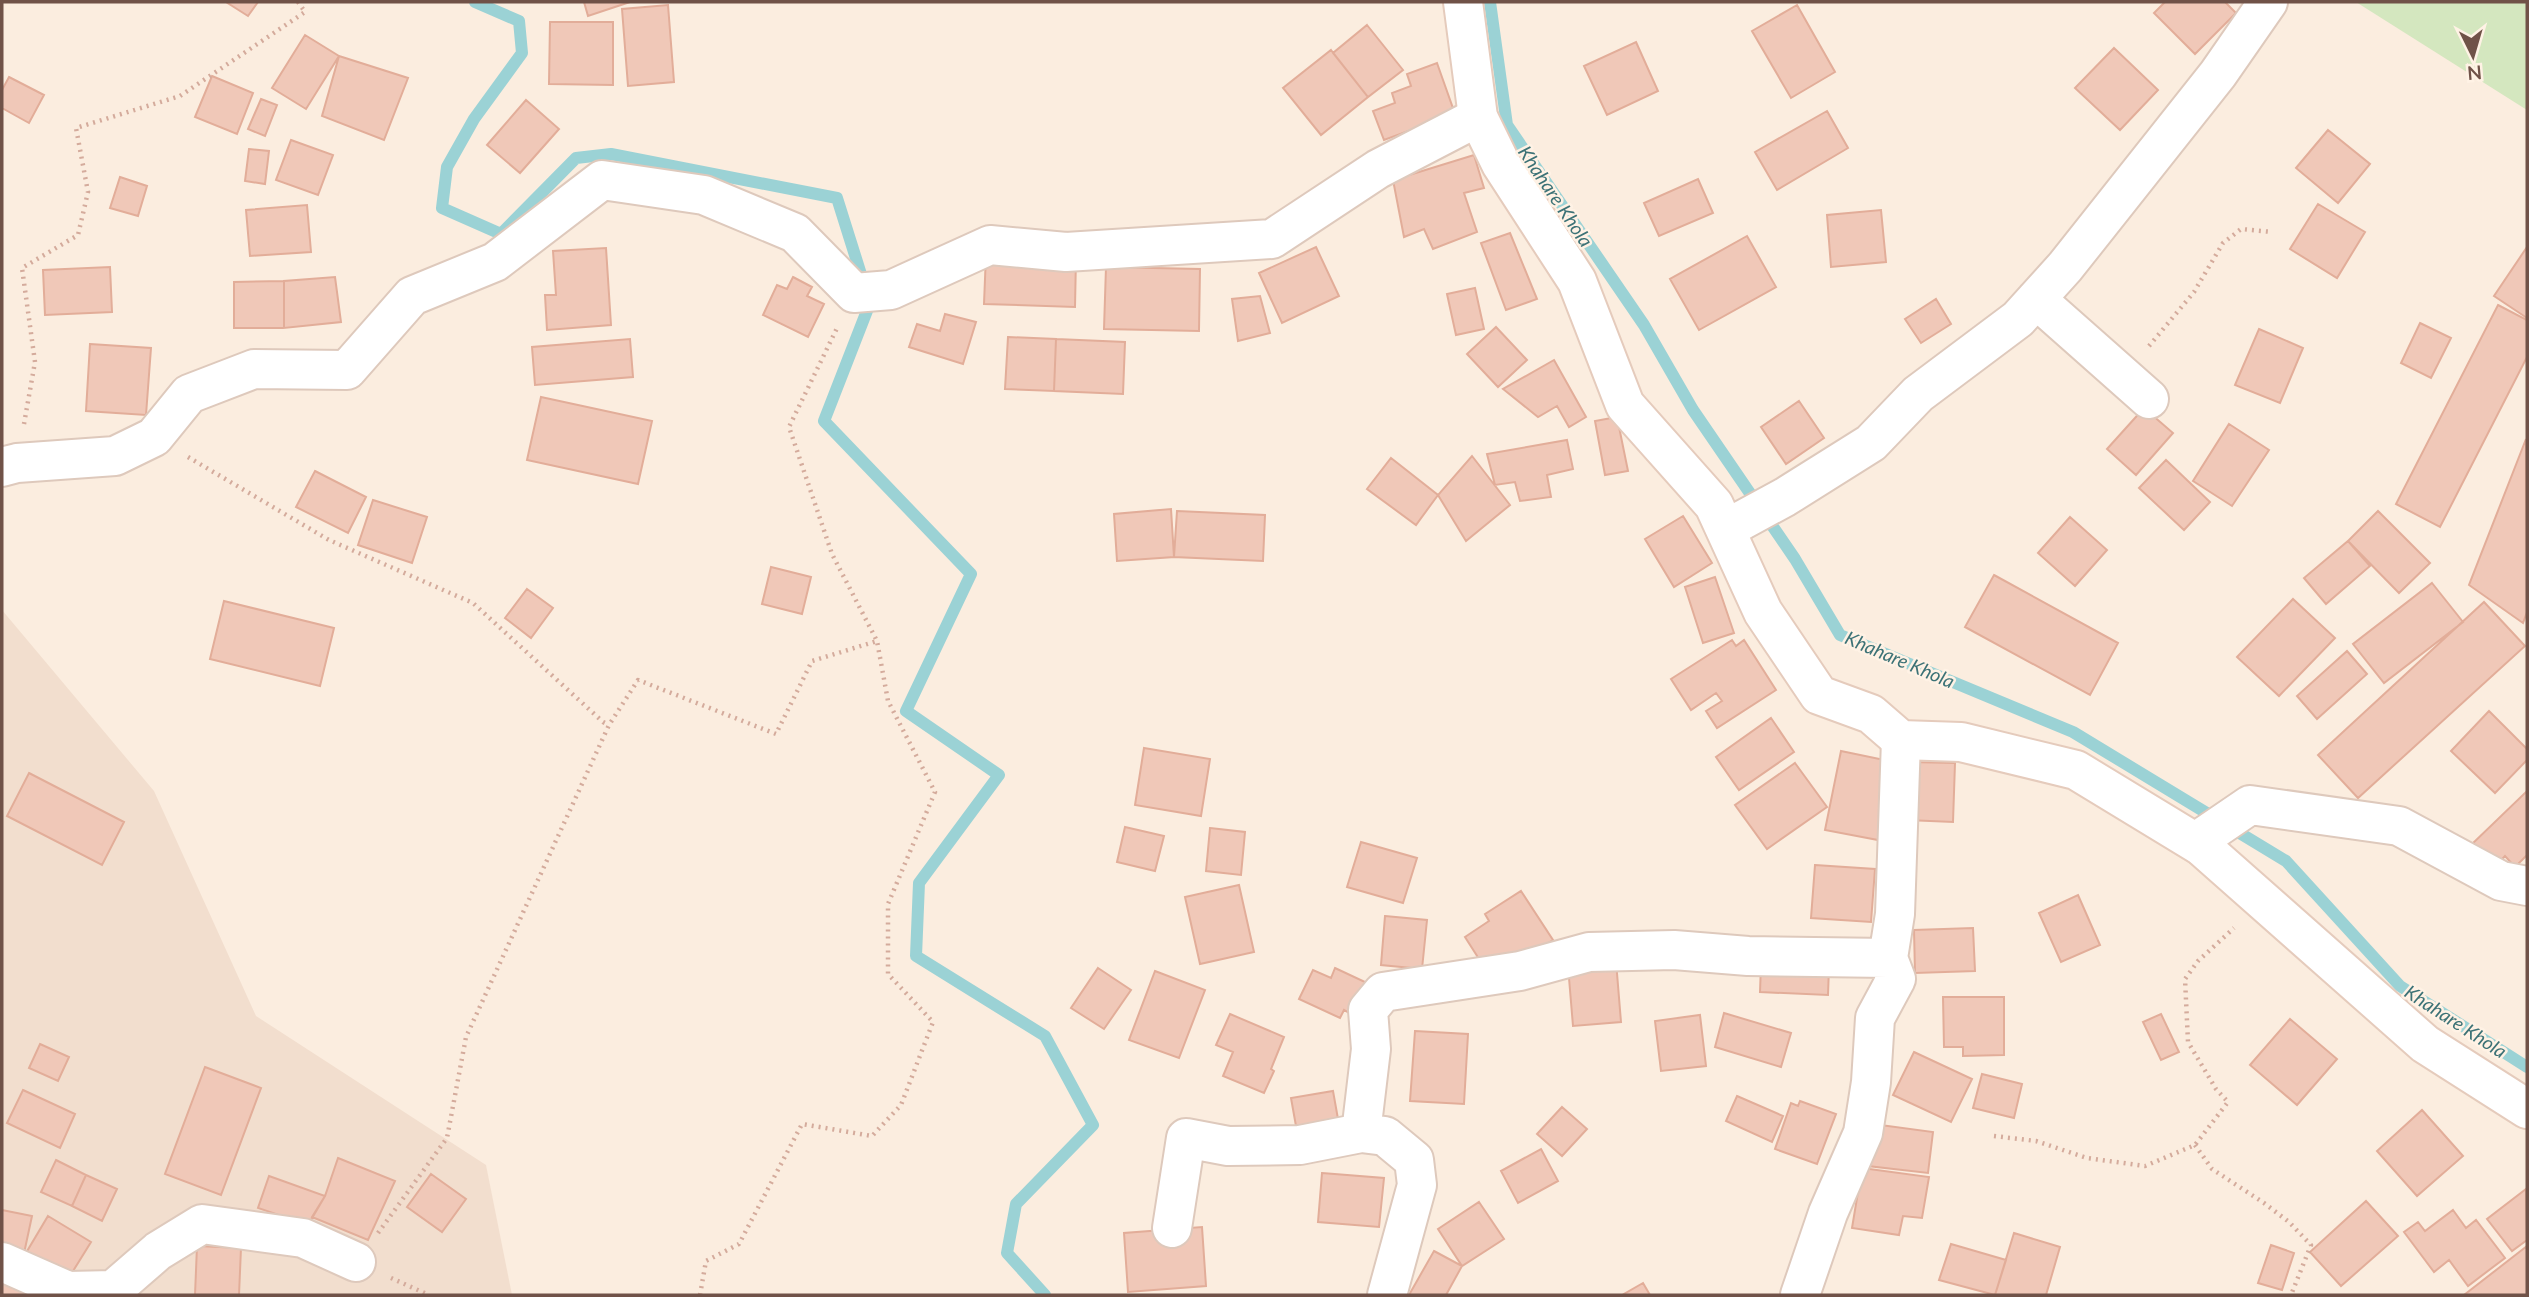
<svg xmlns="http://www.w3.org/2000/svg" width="2529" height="1297" font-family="Lato,sans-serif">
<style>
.residential{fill:#f2dece}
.green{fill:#d4e7bf}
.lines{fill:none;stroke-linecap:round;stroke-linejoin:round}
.stream{stroke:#9bd2d5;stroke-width:12}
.building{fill:#f0c8b8;stroke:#e2ad99;stroke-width:2}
.street-casing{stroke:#dec9bc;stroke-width:42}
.secondary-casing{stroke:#e5cbbc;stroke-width:42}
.path{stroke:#d4ab9c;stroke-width:4.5;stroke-dasharray:2 5;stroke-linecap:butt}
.street{stroke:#fff;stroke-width:38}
.secondary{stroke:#fff;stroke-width:38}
.labels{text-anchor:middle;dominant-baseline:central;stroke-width:5;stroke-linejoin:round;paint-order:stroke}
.water-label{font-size:19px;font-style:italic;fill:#3c7276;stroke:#fff2e5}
</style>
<rect width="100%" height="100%" fill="#fbeddf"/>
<!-- residential -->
<path class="residential" d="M2,610l152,181 102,225 230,149 26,130h-510z"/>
<!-- green -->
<path class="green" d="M2356,2h171v108z"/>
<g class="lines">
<!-- stream -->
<path class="stream" d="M475,2l44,19 3,32 -48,66 -27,48 -5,41 59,26 75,-76 35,-4 226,44 33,105 -46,118 147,153 -65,137 93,64 -80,108 -3,73 129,80 48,89 -77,79 -9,49 38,42
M1490,2l17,123 137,200 49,85 102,149 45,76 233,97 213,129 114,125 127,81"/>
</g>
<!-- building -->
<path class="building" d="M226,2h32l-10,14z
M584,2h46l-42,14z
M2165,2h60l11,11 -41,41 -41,-41z
M668,5l6,77 -46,4 -6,-77z
M1797,5l38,67 -44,26 -39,-67z
M550,22h63v63l-64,-1z
M1367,25l36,45 -35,27 -35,-44z
M305,35l34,21 -33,53 -34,-21z
M1636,42l22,49 -51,24 -23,-49z
M2114,48l44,42 -38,40 -45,-42z
M1331,50l37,47 -47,38 -38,-47z
M339,56l69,22 -24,62 -62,-24z
M1437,63l18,51 -71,26 -11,-29 22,-8 -3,-10 19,-7 -4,-12z
M212,76l41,17 -16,41 -42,-17z
M9,77l35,18 -15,28 -27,-15v-18z
M261,99l16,6 -12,31 -17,-7z
M526,100l33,29 -39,44 -33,-28z
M1827,111l21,37 -71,42 -22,-38z
M2328,130l42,34 -32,39 -42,-35z
M291,140l42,15 -15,40 -42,-15z
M249,149l20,2 -4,33 -20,-3z
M1474,155l10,33 -20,5 13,39 -44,17 -9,-20 -20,8 -11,-57z
M120,177l27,9 -9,30 -28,-8z
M1698,179l15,34 -54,23 -15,-33z
M2318,204l47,28 -28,46 -47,-29z
M307,205l4,47 -61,4 -4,-46z
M1881,210l5,52 -55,5 -4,-52z
M1510,233l27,66 -31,11 -25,-67z
M1747,236l29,51 -77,43 -29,-51z
M1316,247l23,49 -57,27 -23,-50z
M2527,247v71l-33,-22z
M606,248l5,77 -64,5 -2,-35h11l-3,-44z
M986,254l90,3 -1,50 -91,-3z
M110,267l2,45 -67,3 -2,-45z
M1106,267l94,2 -1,62 -95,-2z
M335,277l6,45 -57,6v-47z
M793,277l19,10 -5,9 17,8 -16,33 -45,-22 14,-30 10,4z
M284,281v47h-50v-46z
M1475,288l9,41 -28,6 -9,-41z
M1260,296l10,37 -32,8 -6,-42z
M1936,299l15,25 -30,19 -16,-24z
M2498,305l29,15v37l-87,170 -44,-23z
M945,314l31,8 -13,42 -54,-17 8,-23 23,7z
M2420,323l31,15 -20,40 -30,-15z
M1496,327l31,33 -29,27 -31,-33z
M2259,329l44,19 -23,55 -45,-18z
M1008,337l48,2 -2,52 -49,-2z
M630,339l3,38 -98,8 -3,-38z
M1056,339l69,3 -2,52 -69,-3z
M90,344l61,4 -5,67 -60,-4z
M1554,360l32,57 -17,10 -12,-21 -19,11 -35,-28z
M541,397l111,24 -14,63 -111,-24z
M1799,401l25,37 -38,26 -25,-37z
M2144,408l29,25 -37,42 -29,-26z
M1617,417l11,54 -23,4 -10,-54z
M2229,424l40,26 -37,56 -39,-25z
M2526,439l1,173 -4,11 -54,-38z
M1567,440l6,29 -26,6 4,22 -31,4 -5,-19 -20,3 -8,-31z
M1472,456l38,49 -44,36 -28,-46z
M1391,458l47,37 -22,30 -49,-36z
M2166,460l44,42 -26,28 -45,-42z
M315,471l51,26 -18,36 -52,-26z
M373,500l54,17 -15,46 -54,-18z
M1171,509l3,48 -57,4 -3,-47z
M1177,511l88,4 -2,46 -89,-4z
M2378,511l52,52 -31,30 -51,-52z
M1683,516l29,47 -38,24 -29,-48z
M2070,517l37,33 -32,36 -37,-33z
M2348,541l22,25 -44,38 -22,-26z
M771,567l40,10 -9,37 -40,-10z
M1994,575l124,68 -28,52 -125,-68z
M1715,577l19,56 -31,10 -18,-56z
M2432,583l31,39 -79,61 -31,-39z
M527,589l26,19 -22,30 -26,-20z
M2293,599l42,39 -56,58 -42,-39z
M224,601l110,27 -14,58 -110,-27z
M2484,602l41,44 -167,152 -40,-43z
M1732,640l4,6 8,-6 32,50 -59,38 -11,-17 16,-10 -6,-8 -25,17 -20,-31z
M2347,651l20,23 -50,45 -20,-23z
M2489,711l38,38v11l-32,33 -44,-42z
M1771,718l23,34 -55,38 -23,-33z
M1144,748l66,11 -9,57 -66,-11z
M1841,751l53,11 -16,78 -53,-10z
M1908,762l47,1 -2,59 -46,-2z
M1795,763l32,44 -60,42 -32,-44z
M29,773l95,49 -22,43 -95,-49z
M2527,791v64l-12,12 -10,-11 -11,12 -23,-23z
M1125,827l39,9 -9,35 -38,-9z
M1210,828l35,4 -4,43 -35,-4z
M1361,842l56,16 -14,45 -56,-16z
M1815,865l60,4 -4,53 -60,-4z
M1239,885l15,67 -54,12 -15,-67z
M1521,891l32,49 -37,23 -28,10 -23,-36 24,-16 -4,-7z
M2078,895l22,50 -39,17 -22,-49z
M1385,916l42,4 -5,49 -41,-4z
M1973,928l2,43 -60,2 -1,-43z
M1616,961l5,61 -48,4 -5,-60z
M1761,964l68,3 -1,28 -68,-3z
M1098,968l33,22 -27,39 -33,-21z
M1335,968l30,14 -14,32 -7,-4 -4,8 -41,-19 14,-29 18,8z
M1155,971l50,19 -26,68 -50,-18z
M1943,997h61v58l-41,1v-9h-19z
M1724,1013l67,20 -10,34 -66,-20z
M1230,1014l54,23 -13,32 3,2 -10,22 -41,-17 10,-24 -17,-7z
M2161,1014l18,38 -18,8 -18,-38z
M1700,1015l6,51 -45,5 -6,-50z
M2290,1019l47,40 -40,46 -47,-40z
M1415,1031l53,3 -4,70 -54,-3z
M40,1044l29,13 -11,24 -29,-13z
M1914,1052l58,27 -21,43 -58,-27z
M205,1067l56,21 -40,107 -56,-21z
M1982,1074l40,10 -8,34 -41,-10z
M23,1090l52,24 -15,34 -53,-25z
M1333,1091l5,28 -42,7 -5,-28z
M1737,1096l46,20 -11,26 -46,-21z
M1800,1101l36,13 -19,50 -42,-15 16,-46 7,3z
M1562,1107l25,22 -25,27 -25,-22z
M2422,1110l41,46 -46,40 -40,-45z
M1873,1124l60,8 -5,41 -60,-7z
M1541,1149l17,32 -40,22 -17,-32z
M338,1158l57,23 -27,59 -56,-23 13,-21z
M56,1160l30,15 -14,31 -31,-14z
M1862,1168l67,9 -7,41 -19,-2 -4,19 -47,-7z
M1322,1173l62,5 -5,49 -61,-5z
M431,1174l35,25 -24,33 -35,-25z
M86,1175l31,14 -15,32 -30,-15z
M269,1176l56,20 -17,29 -50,-17z
M2526,1189l1,51 -15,11 -25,-32z
M2366,1201l32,35 -57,50 -31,-34z
M1479,1202l25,37 -42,27 -24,-37z
M2,1210l30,6 -9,42 -21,-5z
M2453,1210l13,18 10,-8 29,38 -37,28 -19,-26 -15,12 -30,-40 14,-10 7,9z
M48,1216l43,26 -26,42 -42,-26z
M1202,1227l4,59 -78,6 -4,-59z
M2014,1233l46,14 -14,48h-51z
M1951,1244l55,16 -11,35 -56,-15z
M2271,1245l23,8 -12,37 -24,-7z
M197,1246l44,2 -2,47h-44z
M2527,1246v49h-63z
M1434,1251l28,15 -16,29h-37z
M2,1278l46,17h-46z
M1643,1283l7,12h-25l-1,-1z"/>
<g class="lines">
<!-- street casing -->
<g class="street-casing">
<path id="street" d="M2036,299l113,100
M2,467l15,-4 98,-7 39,-19 35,-43 65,-25 93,1 65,-74 83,-34 107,-82 102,15 91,38 59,60 37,-3 99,-45 76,7 206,-13 106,-70 100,-52
M1726,529l59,-32 86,-54 47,-49 100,-75 47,-52 153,-193 50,-72
M2201,846l5,-11 44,-30 149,21 102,55 26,5
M1172,1228l14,-90 42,8 72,-1 61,-12
M2,1262l66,29 45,-1 45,-39 44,-27 101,14 53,24
M1387,1295l30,-110 -3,-25 -29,-24 -24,-3 10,-84 -3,-39 15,-18 137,-21 69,-19 85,-2 74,6 140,2
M1800,1295l28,-82 35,-80 8,-51 4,-64 21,-39 -8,-21 7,-44 6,-174"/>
</g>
<!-- secondary casing -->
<g class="secondary-casing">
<path id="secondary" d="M1463,2l15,115 23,47 76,117 48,124 89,100 49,107 56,83 52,19 30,26 60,2 115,28 125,76 224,198 102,65"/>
</g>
<!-- path -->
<path class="path" d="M2149,346l45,-54 29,-49 18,-14 31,3
M24,424l11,-62 -13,-94 56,-33 10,-43 -12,-64 104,-32 125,-84 -7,-10
M188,457l141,83 144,63 130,119 6,3
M1994,1136l42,5 51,17 58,8 50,-21 33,-43 -12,-13 -28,-47 -3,-63 13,-18 36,-33
M2195,1145l17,24 52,34 25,19 22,23 -20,50
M378,1233l69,-95 19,-101 143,-312 29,-45 138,54 36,-73 65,-20 -45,-87 -43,-127 49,-101
M391,1278l38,17
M700,1295l6,-34 33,-17 63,-120 70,12 29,-31 32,-83 -45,-48v-70l47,-112 -47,-91 -11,-60"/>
<!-- street -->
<use href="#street" class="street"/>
<!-- secondary -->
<use href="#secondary" class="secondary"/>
</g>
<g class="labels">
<!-- water labels -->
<g class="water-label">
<text transform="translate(1556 196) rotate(56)">Khahare Khola</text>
<text transform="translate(1900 659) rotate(23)">Khahare Khola</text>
<text transform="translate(2456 1021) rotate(33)">Khahare Khola</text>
</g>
</g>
<!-- border -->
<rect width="2529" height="1297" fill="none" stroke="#705248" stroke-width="7"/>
<!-- north arrow -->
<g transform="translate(2473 56) rotate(175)" stroke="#fff2e5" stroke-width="5" paint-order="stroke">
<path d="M0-5L12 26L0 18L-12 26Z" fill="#705248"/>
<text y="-10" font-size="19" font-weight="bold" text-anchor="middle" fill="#705248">N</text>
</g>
</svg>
